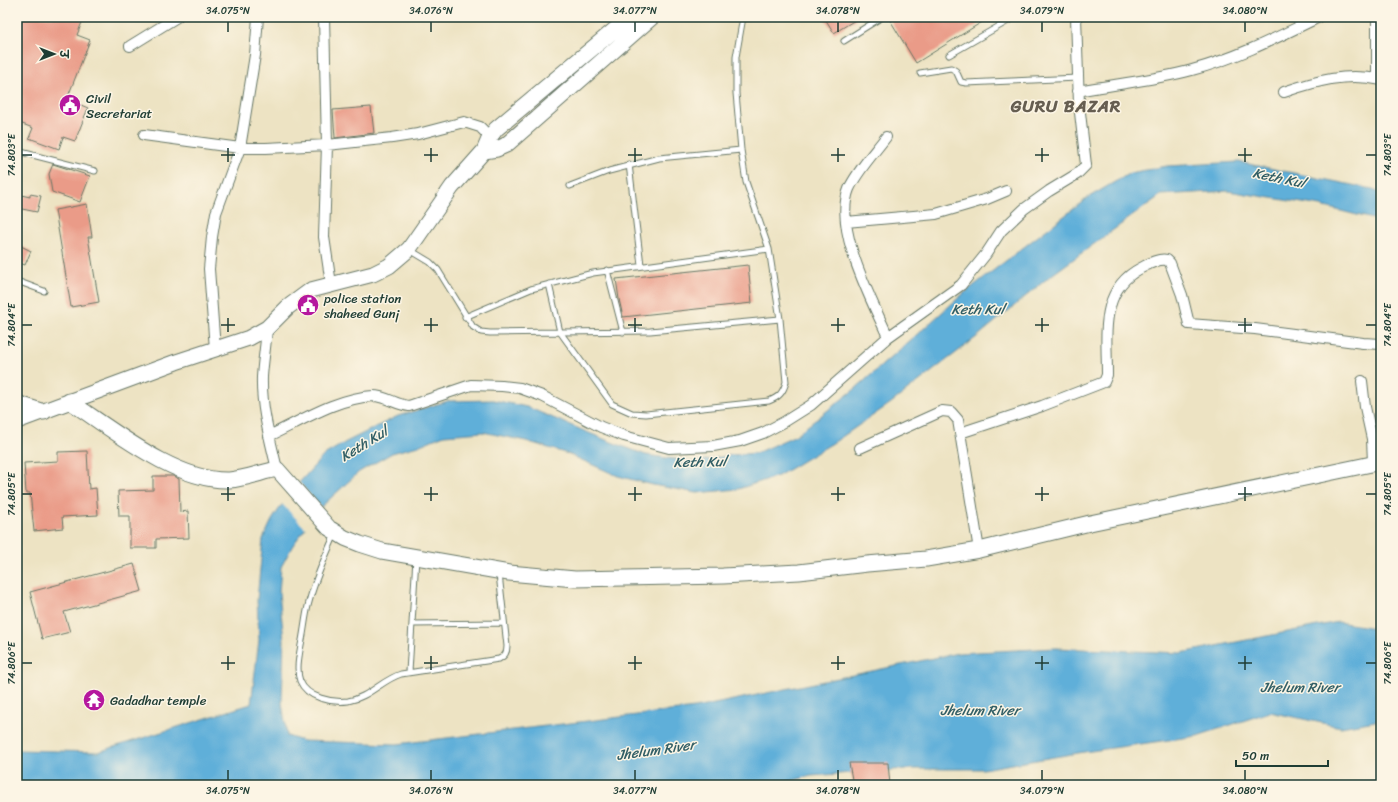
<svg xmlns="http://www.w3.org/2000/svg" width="1398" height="802" font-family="Sriracha,'Playpen Sans Deva',sans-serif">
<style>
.water{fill:#5fafd9;stroke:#3f7686}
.pier{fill:#ede3c3}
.building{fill:#ea9b88}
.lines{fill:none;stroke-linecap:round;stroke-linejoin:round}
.lane-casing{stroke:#677766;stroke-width:7}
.street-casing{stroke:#677766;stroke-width:12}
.secondary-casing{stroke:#677766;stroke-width:17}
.lane{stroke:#fff;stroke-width:5}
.street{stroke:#fff;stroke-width:10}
.secondary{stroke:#fff;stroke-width:15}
.ticks{fill:none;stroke:#1f3d34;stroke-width:1.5}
.labels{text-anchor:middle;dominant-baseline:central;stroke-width:3;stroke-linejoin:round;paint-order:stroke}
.poi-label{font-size:13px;fill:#1f3d34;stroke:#fcf5e5;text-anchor:start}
.water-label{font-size:14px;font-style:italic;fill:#325f66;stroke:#fcf5e5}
.district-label{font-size:17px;font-weight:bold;letter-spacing:1px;fill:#665e51;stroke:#fcf5e5}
.neatline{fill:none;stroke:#1f3d34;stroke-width:1.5}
.ticks-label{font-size:10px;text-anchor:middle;fill:#1f3d34}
</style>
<rect width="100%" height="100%" fill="#fcf5e5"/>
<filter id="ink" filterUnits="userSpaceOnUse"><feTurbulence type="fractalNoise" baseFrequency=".025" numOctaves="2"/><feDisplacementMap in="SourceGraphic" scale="8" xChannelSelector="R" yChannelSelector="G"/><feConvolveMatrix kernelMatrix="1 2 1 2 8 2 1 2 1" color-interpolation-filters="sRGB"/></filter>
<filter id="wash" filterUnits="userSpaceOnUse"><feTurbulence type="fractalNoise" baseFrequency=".012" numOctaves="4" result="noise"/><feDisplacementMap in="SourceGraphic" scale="16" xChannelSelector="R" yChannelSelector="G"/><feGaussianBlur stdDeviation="0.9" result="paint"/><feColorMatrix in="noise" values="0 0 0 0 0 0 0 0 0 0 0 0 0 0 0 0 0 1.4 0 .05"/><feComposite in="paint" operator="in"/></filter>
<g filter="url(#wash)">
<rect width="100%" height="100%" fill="#ede3c3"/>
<!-- water -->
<path class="water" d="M1239,162l128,26 14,5v28l-60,-15 -93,-15 -67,4 -112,82 -71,59 -87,67 -55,38 -58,35 -40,13 -41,4 -44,-8 -35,-9 -50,-22 -42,-13 -43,-9 -39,3 -26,11 -26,7 -33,19 -38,35 -28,38 -12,22 -2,26 5,47 -2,62 5,34 16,5 94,3 298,-36 263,-55 98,-5 125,5 157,-31 43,7v91l-40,7 -71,-15 -73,24 -113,16 -101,17h-77l-95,7 -38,9h-756v-35l81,2 153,-48 8,-64 -2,-40 6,-61 9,-19 17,-26 35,-39 22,-13 52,-26 50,-15 45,-1 34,7 79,33 40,15 49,7 36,-7 25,-2 40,-18 59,-46 109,-96 125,-96 41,-24 37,-7z"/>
<!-- pier -->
<path class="pier" d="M298,481l24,28 -15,21 -26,-27z"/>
<g id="blocks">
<!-- building -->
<path class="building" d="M17,17h67l-7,18 13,5 -23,59 21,9 -13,33 -12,-4 -4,12 -30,-11 4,-10 -16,-6z
M824,17h36l-26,16z
M895,17h95l-74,46 -26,-43z
M371,107l3,26 -39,5 -2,-28z
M53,164l37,12 -10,26 -28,-10 -3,-18z
M17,194l13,3v-3l11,2 -4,16 -20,-4z
M87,204l5,33h-4l11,65 -28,5 -16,-97z
M17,244l14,7 -6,14 -8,-3z
M748,265l4,38 -129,14 -4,-18 -3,-20z
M87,451l2,38 7,-1 2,27 -36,2 1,11 -29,3 -4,-38h-4l-2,-30 34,-2v-9z
M153,476h20l6,3 1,33 8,-1 1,27 -33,1v9h-26v-32h-11l-1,-25 35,-1z
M134,564l8,27 -78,21 6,20 -28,7 -12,-47z
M849,763h39l2,22h-37z"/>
</g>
</g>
<g filter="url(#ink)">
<use href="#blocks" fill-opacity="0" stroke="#677766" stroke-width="1"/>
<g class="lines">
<!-- lane casing -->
<g class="lane-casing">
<path id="lane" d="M844,41l38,-24
M949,55l66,-38
M920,73l31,-5 5,3 5,11 5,1 112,-5
M17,151l78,20
M629,164l12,101
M570,186l39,-15 50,-13 82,-8
M410,250l20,12 8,8 35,57 8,5 9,1 70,-1 52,72 20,9 14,1 123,-13c10,-4 14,-8 17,-19l-6,-63 -11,-70 -23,-67 -5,-32 -5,-57v-36l7,-40
M607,270l16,62
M17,281l27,10
M549,284l11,48 90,-1 130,-12
M465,317l66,-28 62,-16 176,-24
M335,534c-10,23 -21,47 -27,72 -3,12 -4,26 -7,39 -2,11 -5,25 -1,36 7,17 32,22 48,20 20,-3 34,-21 53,-27l98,-15c6,-3 8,-6 8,-13l-8,-72
M412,624l92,-1
M409,672l7,-114"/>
</g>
<!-- street casing -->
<g class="street-casing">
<path id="street" d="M324,17l3,128 -3,92 7,47
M1377,17v62
M130,46l47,-29
M1078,91c38,-7 77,-11 114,-21 45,-12 86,-33 127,-53
M1284,92c32,-11 63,-20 97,-12
M144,135l96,13h26l61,-3 65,-7 26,-4 46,-12 16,5 10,10
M886,137c-12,16 -29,34 -37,52 -16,40 23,111 39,148
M846,222l90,-8 51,-15 19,-8
M267,328c-1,16 -4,33 -5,49 -1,31 8,62 15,92
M215,349l-6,-80 3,-32 4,-24 24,-65 15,-93 3,-38
M1362,381l3,26 7,32 1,23
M960,433l82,-27 62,-24 3,-7c0,-41 -8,-85 34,-107 8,-4 17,-10 26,-8l3,3 12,32 7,29 66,5 108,14 18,1
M269,436c32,-15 68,-38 104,-40 13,0 23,9 36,10l62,-21 31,1 18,2 22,8 59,31 23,9 45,12 44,-2 27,-5 23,-8 21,-11 27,-17 77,-68 73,-52 25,-31 15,-23 23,-22 25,-18 28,-17 9,-9 -7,-61 -3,-87
M860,448l82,-37 9,1 7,8 21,130"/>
</g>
<!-- secondary casing -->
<g class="secondary-casing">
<path id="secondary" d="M484,151l13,-2 9,-4 146,-128
M69,401c43,28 107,81 160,79 16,-1 33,-8 48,-11l52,59 16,10 15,6 22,7 127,22 66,6 148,-3 76,-4 68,-8 59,-5 53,-9 111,-27 291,-61
M17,403l27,9
M17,421l159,-59 73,-24 18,-10 21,-21 23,-17 62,-16 16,-8 20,-17 43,-62 32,-36 6,-14 6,-8 134,-112"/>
</g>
<!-- lane -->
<use href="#lane" class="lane"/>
<!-- street -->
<use href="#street" class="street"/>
<!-- secondary -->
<use href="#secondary" class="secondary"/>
</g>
</g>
<!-- ticks -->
<path class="ticks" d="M228,22v10M431,22v10M635,22v10M838,22v10M1042,22v10M1245,22v10M228,148v14M431,148v14M635,148v14M838,148v14M1042,148v14M1245,148v14M22,155h10M221,155h14M424,155h14M628,155h14M831,155h14M1035,155h14M1238,155h14M1366,155h10M228,318v14M431,318v14M635,318v14M838,318v14M1042,318v14M1245,318v14M22,325h10M221,325h14M424,325h14M628,325h14M831,325h14M1035,325h14M1238,325h14M1366,325h10M228,487v14M431,487v14M635,487v14M838,487v14M1042,487v14M1245,487v14M22,494h10M221,494h14M424,494h14M628,494h14M831,494h14M1035,494h14M1238,494h14M1366,494h10M228,656v14M431,656v14M635,656v14M838,656v14M1042,656v14M1245,656v14M22,663h10M221,663h14M424,663h14M628,663h14M831,663h14M1035,663h14M1238,663h14M1366,663h10M228,770v10M431,770v10M635,770v10M838,770v10M1042,770v10M1245,770v10"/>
<!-- icons -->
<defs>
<g id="civic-disc" transform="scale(1.15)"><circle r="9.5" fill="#b5179e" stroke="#fcf5e5"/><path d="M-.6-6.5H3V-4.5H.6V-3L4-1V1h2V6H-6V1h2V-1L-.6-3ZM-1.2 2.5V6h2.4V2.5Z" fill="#fff"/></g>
<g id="temple-disc" transform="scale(1.15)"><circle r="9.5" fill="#b5179e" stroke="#fcf5e5"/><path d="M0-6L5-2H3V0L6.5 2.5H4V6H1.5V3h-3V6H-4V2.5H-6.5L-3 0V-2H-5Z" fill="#fff"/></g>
</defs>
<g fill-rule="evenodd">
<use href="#civic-disc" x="70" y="105"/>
<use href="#civic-disc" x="308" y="305"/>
<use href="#temple-disc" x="94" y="700"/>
</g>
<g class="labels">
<!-- poi labels -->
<g class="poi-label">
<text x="86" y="98">Civil<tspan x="86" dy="15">Secretariat</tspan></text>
<text x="324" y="298">police station<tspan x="324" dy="15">shaheed Gunj</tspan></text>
<text x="110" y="700">Gadadhar temple</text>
</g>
<!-- water labels -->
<g class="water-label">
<text transform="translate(1279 178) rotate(12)">Keth Kul</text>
<text x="978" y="309">Keth Kul</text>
<text transform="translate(364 444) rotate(-32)">Keth Kul</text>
<text transform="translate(700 462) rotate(-1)">Keth Kul</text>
<text x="1300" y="687">Jhelum River</text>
<text x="980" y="710">Jhelum River</text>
<text transform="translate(656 750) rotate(-8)">Jhelum River</text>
</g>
<!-- district labels -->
<g class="district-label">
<text x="1066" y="106">GURU BAZAR</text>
</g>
</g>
<!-- margin -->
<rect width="1398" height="802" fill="none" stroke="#fcf5e5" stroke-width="44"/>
<!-- north arrow -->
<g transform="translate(54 54) rotate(90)" stroke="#fcf5e5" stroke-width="3" paint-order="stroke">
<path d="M0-3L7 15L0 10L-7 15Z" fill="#1f3d34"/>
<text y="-6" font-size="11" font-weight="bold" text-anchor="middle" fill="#1f3d34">उ</text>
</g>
<!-- scale -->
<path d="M1236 760v6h92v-6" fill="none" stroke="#1f3d34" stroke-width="2"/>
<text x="1242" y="760" font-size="12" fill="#1f3d34" stroke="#fcf5e5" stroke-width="3" paint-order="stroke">50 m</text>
<rect x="22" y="22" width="1354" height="758" class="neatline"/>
<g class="ticks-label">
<text x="228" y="14">34.075°N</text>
<text x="431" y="14">34.076°N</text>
<text x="635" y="14">34.077°N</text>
<text x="838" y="14">34.078°N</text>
<text x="1042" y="14">34.079°N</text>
<text x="1245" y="14">34.080°N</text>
<text transform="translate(1387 155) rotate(-90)" y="4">74.803°E</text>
<text transform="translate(11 155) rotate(-90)" y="4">74.803°E</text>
<text transform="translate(1387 325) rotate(-90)" y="4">74.804°E</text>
<text transform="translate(11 325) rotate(-90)" y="4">74.804°E</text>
<text transform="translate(1387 494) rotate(-90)" y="4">74.805°E</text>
<text transform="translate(11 494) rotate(-90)" y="4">74.805°E</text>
<text transform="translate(11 663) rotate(-90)" y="4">74.806°E</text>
<text transform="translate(1387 663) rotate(-90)" y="4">74.806°E</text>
<text x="228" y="794">34.075°N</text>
<text x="431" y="794">34.076°N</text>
<text x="635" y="794">34.077°N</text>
<text x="838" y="794">34.078°N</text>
<text x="1042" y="794">34.079°N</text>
<text x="1245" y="794">34.080°N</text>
</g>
</svg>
